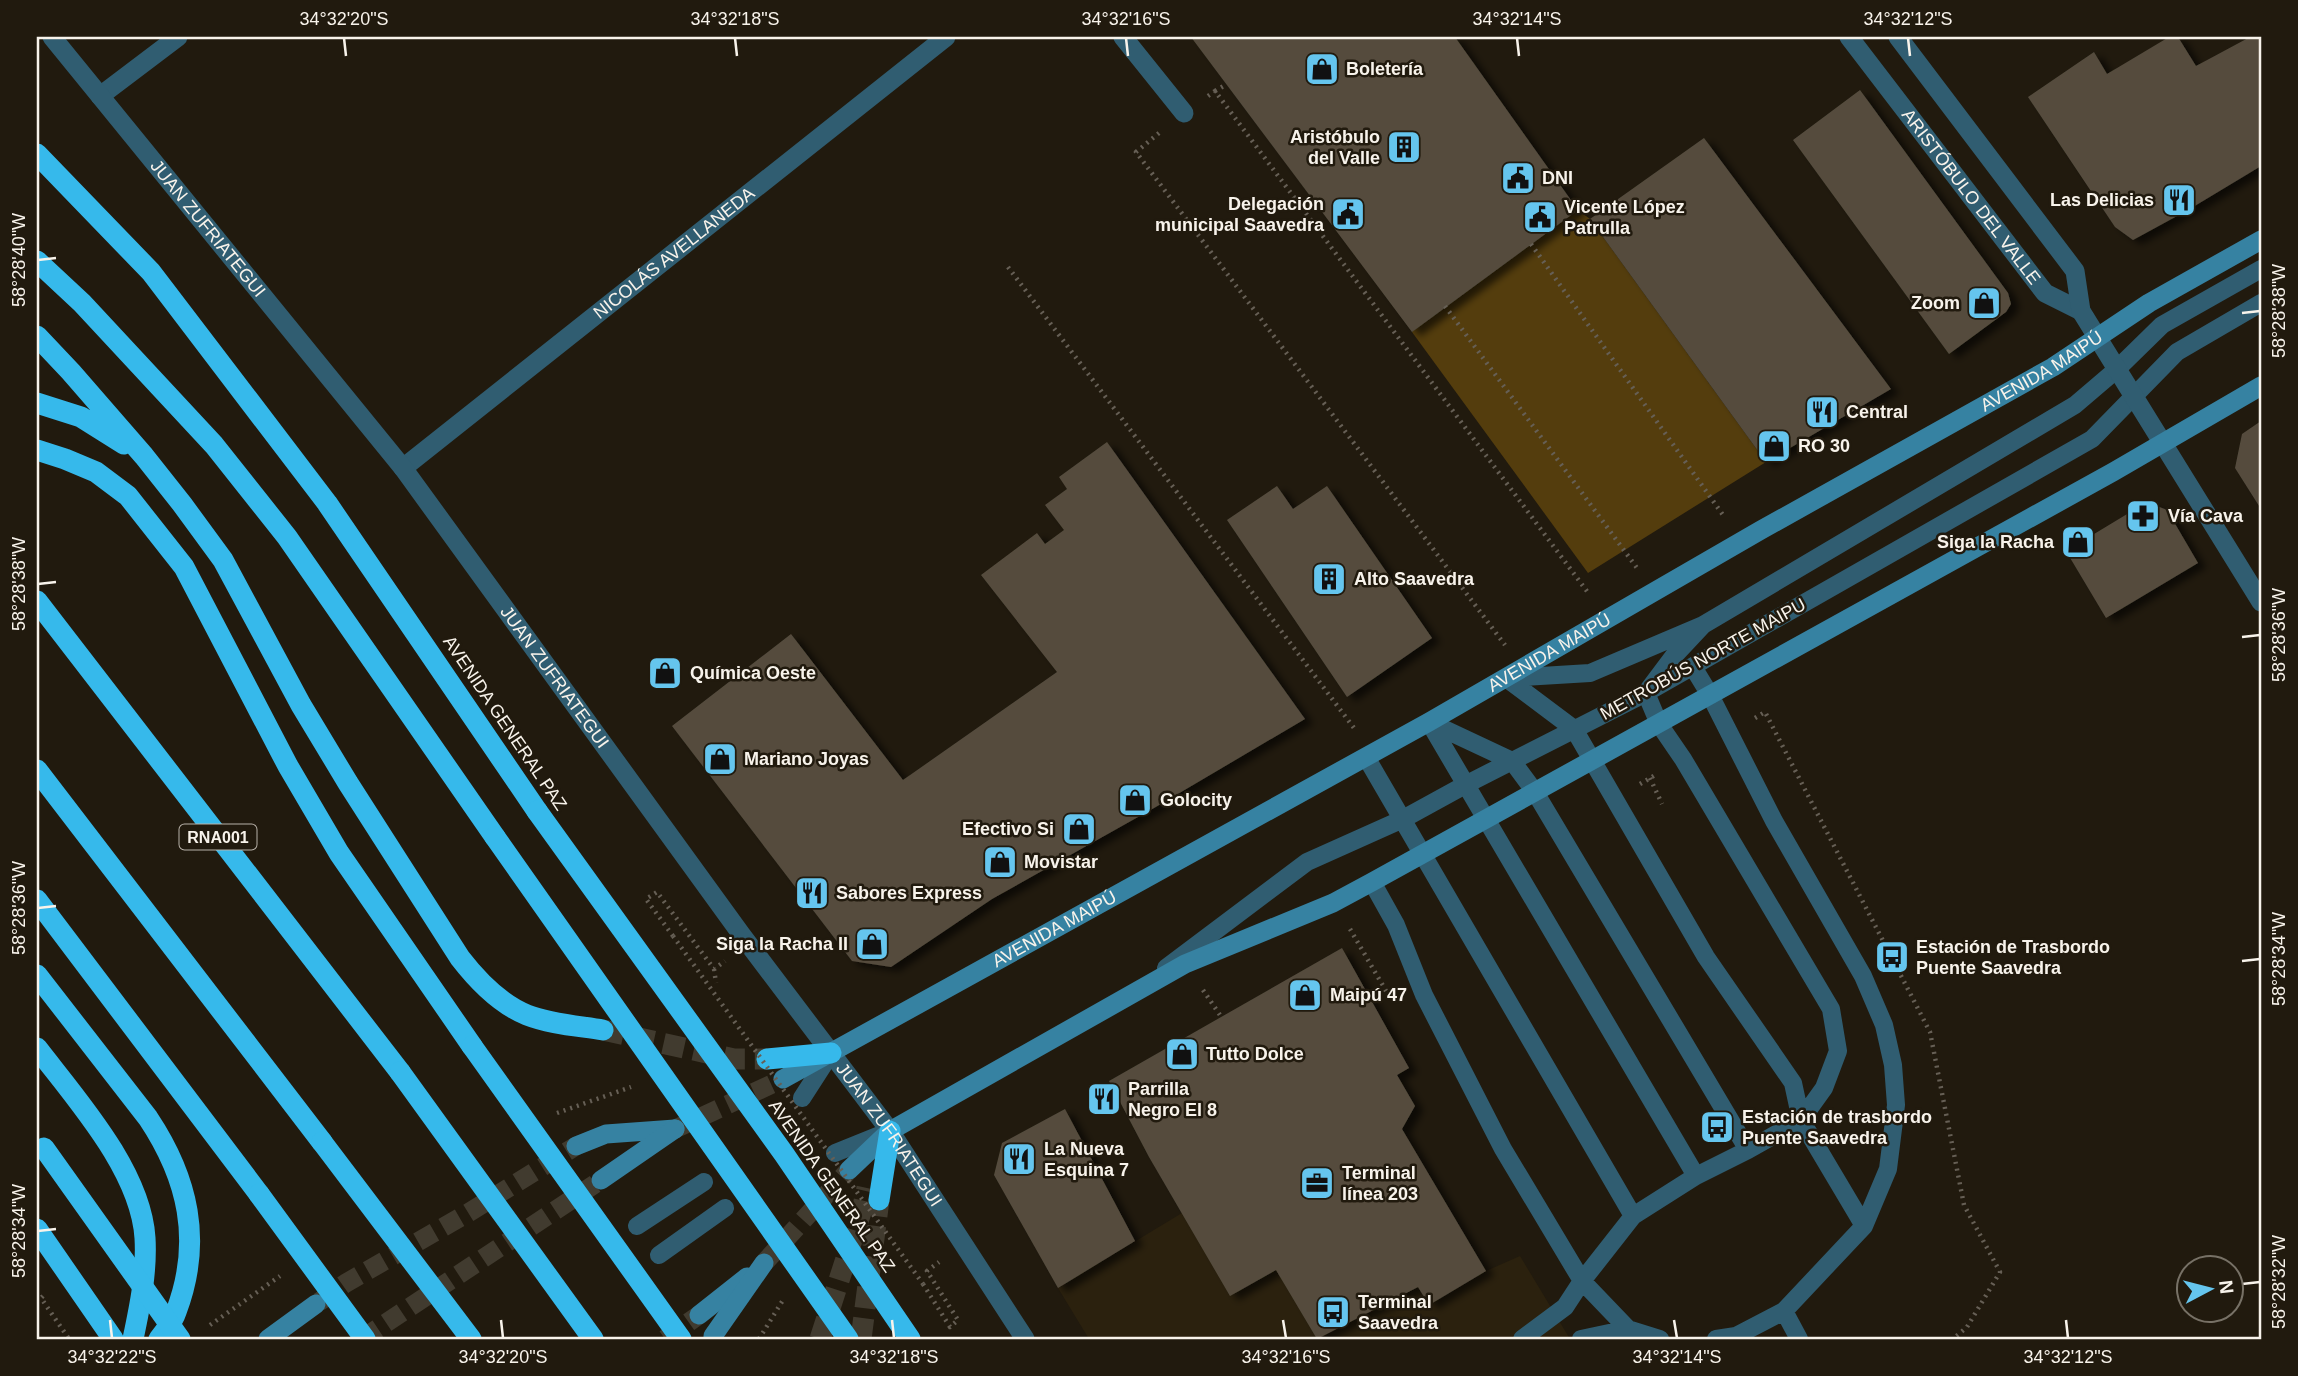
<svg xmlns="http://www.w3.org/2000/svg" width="2298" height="1376" font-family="Arial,sans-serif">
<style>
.built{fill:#2b210e}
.green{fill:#543d0d}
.building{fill:#544c3e;filter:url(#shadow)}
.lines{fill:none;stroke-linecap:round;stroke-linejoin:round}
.secondary-tunnel{stroke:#413b2f;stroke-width:19;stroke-dasharray:19 10;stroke-linecap:butt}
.motorway-tunnel{stroke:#413b2f;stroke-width:21;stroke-dasharray:21 10;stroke-linecap:butt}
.path{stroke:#665f55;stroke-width:4.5;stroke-dasharray:2 5;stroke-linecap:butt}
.service{stroke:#305d71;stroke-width:18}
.minor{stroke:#305d71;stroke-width:19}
.tertiary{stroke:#305d71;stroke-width:19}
.secondary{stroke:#3682a2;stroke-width:19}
.motorway{stroke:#36b9eb;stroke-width:21}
.path-bridge{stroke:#665f55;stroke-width:4.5;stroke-dasharray:2 5;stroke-linecap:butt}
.motorway-bridge{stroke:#36b9eb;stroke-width:21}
.ticks{fill:none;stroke:#f8f3eb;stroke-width:2.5}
.labels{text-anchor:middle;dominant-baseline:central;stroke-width:5;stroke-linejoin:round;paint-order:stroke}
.shield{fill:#211a0e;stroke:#b8b2a9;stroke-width:2}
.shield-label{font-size:16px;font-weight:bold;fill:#f8f3eb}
.poi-label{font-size:18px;font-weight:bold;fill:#f8f3eb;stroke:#211a0e;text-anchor:start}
.street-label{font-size:18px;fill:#f8f3eb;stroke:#211a0e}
.neatline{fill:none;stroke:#f8f3eb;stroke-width:2.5}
.ticks-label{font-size:18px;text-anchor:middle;fill:#f8f3eb}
</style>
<defs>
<filter id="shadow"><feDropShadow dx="8" dy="4.5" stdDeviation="3.5" flood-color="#0009"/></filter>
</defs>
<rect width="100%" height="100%" fill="#211a0e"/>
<!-- built -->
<path class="built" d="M1182,1213l218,43 29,49 57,-34 34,-15 50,83h-481l-31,-51z"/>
<!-- green -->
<path class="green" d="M1578,210l12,9 176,243 -178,111 -176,-241z"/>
<!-- building -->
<path class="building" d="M1191,37h264l123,173 -166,122z
M2169,37h9l18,29 54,-29h11v129l-73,44 -55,30 -18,-13 -87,-130 66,-45 13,22z
M1860,90l148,203 3,11 -5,8 -57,42 -156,-214z
M1704,138l187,251 -125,73 -176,-243z
M2261,421v88l-26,-41 7,-34z
M1107,442l198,277 -151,89 -162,91 -101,68 -39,-6 -180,-235 119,-92 112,146 154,-108 -76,-97 56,-42 8,11 19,-14 -19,-25 22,-16 -8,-12z
M1277,486l16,23 34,-23 105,152 -85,59 -120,-177z
M2147,502l20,8 31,53 -92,55 -40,-67z
M1342,948l67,120 -12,7 18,31 -13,23 84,142 -57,34 -11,-18 -101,52 -41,-69 -46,26 -81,-139 -40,-76z
M1065,1109l70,132 -77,47 -64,-113 8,-32z"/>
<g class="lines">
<!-- secondary-tunnel -->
<path class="secondary-tunnel" d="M675,1129l108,-50
M764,1263l85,-93
M319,1302l27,-19 122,-70 108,-67
M362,1339l239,-159
M665,1339l34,-24"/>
<!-- motorway-tunnel -->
<path class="motorway-tunnel" d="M603,1030l131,29h33
M820,1339l43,-133 4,-18
M861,1339l18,-139"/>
<!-- path -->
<path class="path" d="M1215,91l12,-7
M1208,96l7,-5 374,503
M1159,133l-23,19 369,493
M1531,244l192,271
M1008,267l346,461
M1445,306l192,262
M1755,718l10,-6 165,320 34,173 36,67 -33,55 -14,12
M1650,778l12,26
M1640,784l17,-10
M1350,929l36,62
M673,936l-27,-37 11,-7 57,77 11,-8
M714,969l2,14
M1203,990l19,28
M557,1113l74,-26
M923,1284l27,43 8,-7 -31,-49 12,-9
M43,1296l-2,2 28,41
M210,1325l70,-49
M759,1339l24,-39"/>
<!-- service -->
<path class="service" d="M1693,667l17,28 64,126 89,155 21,49 9,40 3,40 -8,64 -24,57 -80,85 -48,25 -20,3
M1506,678l84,-5 113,-48 372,-220 41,-35 46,-45 99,-56
M1506,678l68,51 132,228 87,126 8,37 63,106
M1429,722l83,39 23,31 213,358
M1429,722l267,454
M1366,757l267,459
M1372,882l24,43 28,70 79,154 79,132 46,48 32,10
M1166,968l141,-106 96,-43 62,-34 181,-92 446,-254 85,-87 84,-49
M802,1098l29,-45
M835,1153l52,-21
M637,1226l67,-44
M659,1255l66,-47
M1784,1311l15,28
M1522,1339l43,-32 17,-26 51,-65 63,-40 52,-26 53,-30 23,-32 14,-37 -7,-42 -148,-250 -24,-35 -13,-31 27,-36 30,-32
M1581,1339l47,-10"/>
<!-- minor -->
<g class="minor">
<path d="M1123,37l61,76"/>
<path id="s1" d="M1849,37l196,256 36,18"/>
<path d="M1898,37l177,234 6,40 180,291"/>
<path d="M100,96l78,-59"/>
<path id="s2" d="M403,468l543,-431"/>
</g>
<!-- tertiary -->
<path class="tertiary" id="s3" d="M52,37l351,431 338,466 149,197 135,208"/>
<!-- secondary -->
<g class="secondary">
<path id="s4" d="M783,1079l646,-357 332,-192 292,-163 96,-64 112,-63"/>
<path d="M576,1146l30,-12 69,-5"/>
<path d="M849,1170l41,-39 295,-167 148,-61 39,-21 741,-410 148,-86"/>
<path d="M601,1180l74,-51"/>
<path d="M699,1315l48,-38"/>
<path d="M713,1336l51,-73"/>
<path d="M268,1339l48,-35"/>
</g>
<!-- motorway -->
<path class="motorway" d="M37,154l114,118 176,231 210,308
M37,261l45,42 132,142 73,92 208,300
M37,336l34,36 73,84 38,48 41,56 78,145 47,78 112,175c17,22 40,46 67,57 23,9 52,11 76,15
M37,403l44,14 43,27
M37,450l28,9 31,13 32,24 56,71 104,199 51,87 133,193
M37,601l363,471
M37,770l285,372
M37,900l222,294
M37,975l111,143c40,60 55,123 28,194 -3,10 -11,19 -17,27
M37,1048c40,52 104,123 108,190 2,34 -5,68 -12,101
M767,1059l64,-6
M879,1200l11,-69
M37,1229l76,110"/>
<!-- path-bridge -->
<path class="path-bridge" d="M673,936l250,348"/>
<!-- motorway-bridge -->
<path class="motorway-bridge" d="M537,811l247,343 126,185
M495,837l353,502
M472,1046l209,293
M400,1072l193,267
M322,1142l149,197
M44,1148l136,191
M259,1194l106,145"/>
</g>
<!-- ticks -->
<path class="ticks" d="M344,38l2,18M735,38l2,18M1126,38l2,18M1517,38l2,18M1908,38l2,18M38,260l18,-2M2242,313l18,-2M38,584l18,-2M2242,637l18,-2M38,908l18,-2M2242,961l18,-2M38,1231l18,-2M2242,1284l18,-2M110,1320l2,18M501,1320l2,18M892,1320l2,18M1283,1320l3,18M1674,1320l3,18M2066,1320l2,18"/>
<!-- icons -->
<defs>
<g id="shop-square" transform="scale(1.75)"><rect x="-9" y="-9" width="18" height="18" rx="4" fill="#65c5ee" stroke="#211a0e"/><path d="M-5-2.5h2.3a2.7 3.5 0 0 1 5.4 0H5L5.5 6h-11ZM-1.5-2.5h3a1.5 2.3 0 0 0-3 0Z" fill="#111"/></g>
<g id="building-square" transform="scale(1.75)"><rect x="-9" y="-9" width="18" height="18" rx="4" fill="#65c5ee" stroke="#211a0e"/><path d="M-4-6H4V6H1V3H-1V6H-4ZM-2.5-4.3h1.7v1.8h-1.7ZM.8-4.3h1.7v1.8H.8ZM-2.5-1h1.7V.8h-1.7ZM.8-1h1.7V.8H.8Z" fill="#111"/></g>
<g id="civic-square" transform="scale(1.75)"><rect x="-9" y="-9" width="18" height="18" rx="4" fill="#65c5ee" stroke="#211a0e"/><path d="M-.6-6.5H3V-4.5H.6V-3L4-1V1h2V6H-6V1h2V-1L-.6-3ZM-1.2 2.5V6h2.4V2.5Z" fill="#111"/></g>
<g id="restaurant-square" transform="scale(1.75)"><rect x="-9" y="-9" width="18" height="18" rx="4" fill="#65c5ee" stroke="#211a0e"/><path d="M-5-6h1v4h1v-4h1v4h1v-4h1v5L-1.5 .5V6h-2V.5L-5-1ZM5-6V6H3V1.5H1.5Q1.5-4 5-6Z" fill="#111"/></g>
<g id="pharmacy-square" transform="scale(1.75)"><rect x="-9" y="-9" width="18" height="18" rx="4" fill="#65c5ee" stroke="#211a0e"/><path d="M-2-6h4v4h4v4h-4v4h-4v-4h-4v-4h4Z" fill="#111"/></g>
<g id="bus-square" transform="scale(1.75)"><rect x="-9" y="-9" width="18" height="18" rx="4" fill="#65c5ee" stroke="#211a0e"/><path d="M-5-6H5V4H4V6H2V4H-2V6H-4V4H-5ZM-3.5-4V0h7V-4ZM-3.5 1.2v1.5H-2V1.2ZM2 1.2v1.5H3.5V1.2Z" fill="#111"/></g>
<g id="office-square" transform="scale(1.75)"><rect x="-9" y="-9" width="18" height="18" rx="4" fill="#65c5ee" stroke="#211a0e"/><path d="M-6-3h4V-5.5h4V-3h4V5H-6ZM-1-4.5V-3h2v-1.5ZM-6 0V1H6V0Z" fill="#111"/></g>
</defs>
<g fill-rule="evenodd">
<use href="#shop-square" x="1322" y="69"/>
<use href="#building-square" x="1404" y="147"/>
<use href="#civic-square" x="1518" y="178"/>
<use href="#restaurant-square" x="2179" y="200"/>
<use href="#civic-square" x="1348" y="214"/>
<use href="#civic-square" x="1540" y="217"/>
<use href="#shop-square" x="1984" y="303"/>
<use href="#restaurant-square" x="1822" y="412"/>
<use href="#shop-square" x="1774" y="446"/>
<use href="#pharmacy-square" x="2143" y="516"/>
<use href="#shop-square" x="2078" y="542"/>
<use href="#building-square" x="1329" y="579"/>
<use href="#shop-square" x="665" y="673"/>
<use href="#shop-square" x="720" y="759"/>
<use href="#shop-square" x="1135" y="800"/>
<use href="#shop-square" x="1079" y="829"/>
<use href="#shop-square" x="1000" y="862"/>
<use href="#restaurant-square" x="812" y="893"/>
<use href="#shop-square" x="872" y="944"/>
<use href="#bus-square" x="1892" y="957"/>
<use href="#shop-square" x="1305" y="995"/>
<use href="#shop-square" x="1182" y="1054"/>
<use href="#restaurant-square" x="1104" y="1099"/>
<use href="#bus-square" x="1717" y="1127"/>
<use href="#restaurant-square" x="1019" y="1159"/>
<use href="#office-square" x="1317" y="1183"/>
<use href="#bus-square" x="1333" y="1312"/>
</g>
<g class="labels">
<!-- shield labels -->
<rect class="shield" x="179.5" y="824.5" width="77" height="25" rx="5"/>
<g class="shield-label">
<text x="218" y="837">RNA001</text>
</g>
<!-- poi labels -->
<g class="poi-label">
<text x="1346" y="69">Boletería</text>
<text x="1380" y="137" text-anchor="end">Aristóbulo<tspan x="1380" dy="21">del Valle</tspan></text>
<text x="1542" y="178">DNI</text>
<text x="2154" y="200" text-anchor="end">Las Delicias</text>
<text x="1324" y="204" text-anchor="end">Delegación<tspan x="1324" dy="21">municipal Saavedra</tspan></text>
<text x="1564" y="207">Vicente López<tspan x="1564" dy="21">Patrulla</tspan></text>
<text x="1960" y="303" text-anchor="end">Zoom</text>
<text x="1846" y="412">Central</text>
<text x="1798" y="446">RO 30</text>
<text x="2168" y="516">Vía Cava</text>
<text x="2054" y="542" text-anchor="end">Siga la Racha</text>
<text x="1354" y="579">Alto Saavedra</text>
<text x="690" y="673">Química Oeste</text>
<text x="744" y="759">Mariano Joyas</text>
<text x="1160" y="800">Golocity</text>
<text x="1054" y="829" text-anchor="end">Efectivo Si</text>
<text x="1024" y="862">Movistar</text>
<text x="836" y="893">Sabores Express</text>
<text x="848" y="944" text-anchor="end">Siga la Racha II</text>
<text x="1916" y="947">Estación de Trasbordo<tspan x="1916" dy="21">Puente Saavedra</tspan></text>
<text x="1330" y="995">Maipú 47</text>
<text x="1206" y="1054">Tutto Dolce</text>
<text x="1128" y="1089">Parrilla<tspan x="1128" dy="21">Negro El 8</tspan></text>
<text x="1742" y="1117">Estación de trasbordo<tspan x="1742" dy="21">Puente Saavedra</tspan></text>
<text x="1044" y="1149">La Nueva<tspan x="1044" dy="21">Esquina 7</tspan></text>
<text x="1342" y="1173">Terminal<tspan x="1342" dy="21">línea 203</tspan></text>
<text x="1358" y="1302">Terminal<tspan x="1358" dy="21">Saavedra</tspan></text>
</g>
<!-- street labels -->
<g class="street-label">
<text stroke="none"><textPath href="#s1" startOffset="201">ARISTÓBULO DEL VALLE</textPath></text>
<text stroke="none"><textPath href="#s3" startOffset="247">JUAN ZUFRIATEGUI</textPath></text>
<text stroke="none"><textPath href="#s2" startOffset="346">NICOLÁS AVELLANEDA</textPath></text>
<text stroke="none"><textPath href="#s4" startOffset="1444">AVENIDA MAIPÚ</textPath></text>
<text stroke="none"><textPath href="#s4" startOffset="877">AVENIDA MAIPÚ</textPath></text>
<text transform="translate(1703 659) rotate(-29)">METROBÚS NORTE MAIPU</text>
<text stroke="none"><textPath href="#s3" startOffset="814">JUAN ZUFRIATEGUI</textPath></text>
<text transform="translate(505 723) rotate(56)">AVENIDA GENERAL PAZ</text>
<text stroke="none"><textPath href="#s4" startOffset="310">AVENIDA MAIPÚ</textPath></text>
<text stroke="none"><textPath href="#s3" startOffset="1381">JUAN ZUFRIATEGUI</textPath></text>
<text transform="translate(832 1186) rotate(55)">AVENIDA GENERAL PAZ</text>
</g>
</g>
<!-- border -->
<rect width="2298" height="1376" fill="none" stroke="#211a0e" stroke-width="77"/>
<!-- north arrow -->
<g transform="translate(2210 1289) rotate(83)"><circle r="33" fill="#211a0e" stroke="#777166" stroke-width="2"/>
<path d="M0-5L12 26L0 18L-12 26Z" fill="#65c5ee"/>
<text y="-10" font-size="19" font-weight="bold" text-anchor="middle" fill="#f8f3eb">N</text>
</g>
<rect x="38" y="38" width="2222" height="1300" class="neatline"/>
<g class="ticks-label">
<text x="344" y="25">34°32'20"S</text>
<text x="735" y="25">34°32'18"S</text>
<text x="1126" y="25">34°32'16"S</text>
<text x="1517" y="25">34°32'14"S</text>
<text x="1908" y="25">34°32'12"S</text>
<text transform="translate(19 260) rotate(-90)" y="6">58°28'40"W</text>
<text transform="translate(2279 311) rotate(-90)" y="6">58°28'38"W</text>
<text transform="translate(19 584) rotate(-90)" y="6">58°28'38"W</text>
<text transform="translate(2279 635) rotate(-90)" y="6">58°28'36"W</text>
<text transform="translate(19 908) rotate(-90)" y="6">58°28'36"W</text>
<text transform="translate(2279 959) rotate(-90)" y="6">58°28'34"W</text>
<text transform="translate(19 1231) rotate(-90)" y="6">58°28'34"W</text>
<text transform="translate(2279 1282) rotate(-90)" y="6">58°28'32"W</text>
<text x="112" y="1363">34°32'22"S</text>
<text x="503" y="1363">34°32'20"S</text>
<text x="894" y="1363">34°32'18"S</text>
<text x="1286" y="1363">34°32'16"S</text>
<text x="1677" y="1363">34°32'14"S</text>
<text x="2068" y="1363">34°32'12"S</text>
</g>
</svg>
